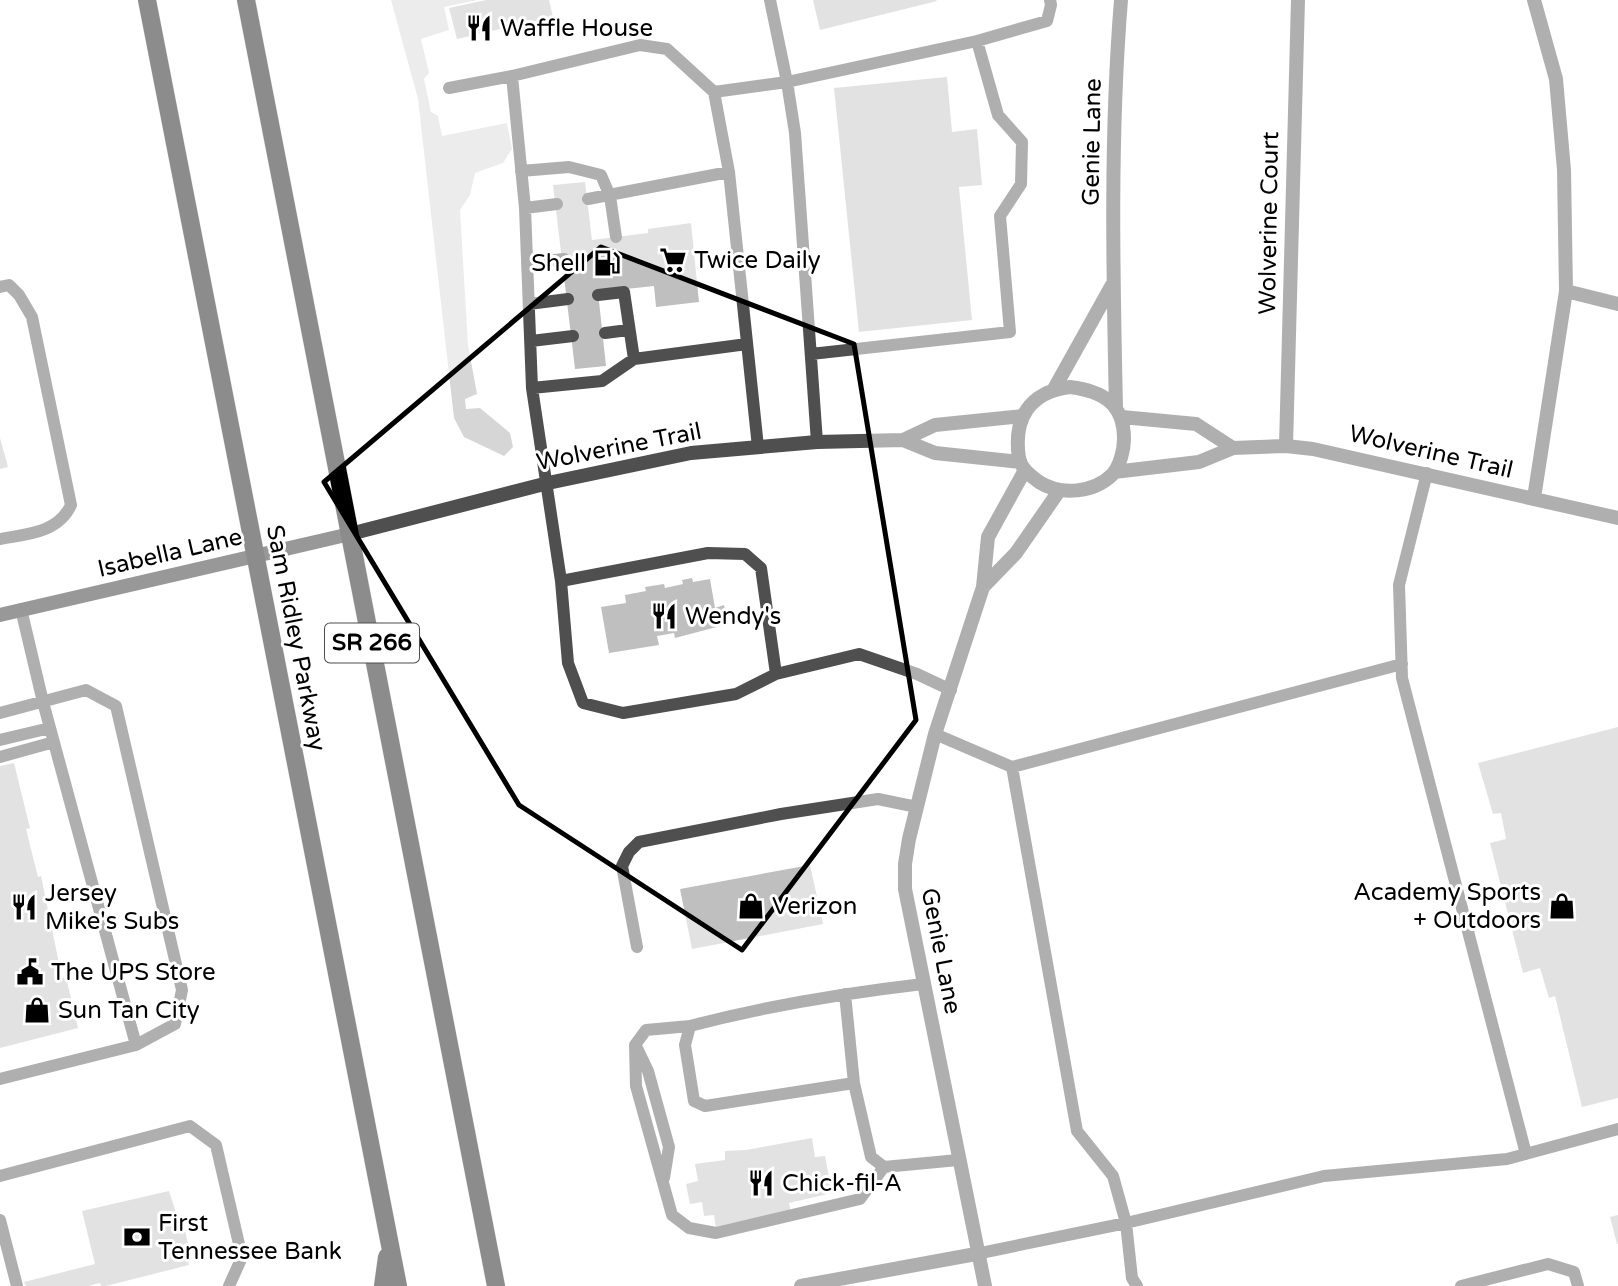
<svg xmlns="http://www.w3.org/2000/svg" width="1618" height="1286" font-family="'Varela Round',sans-serif">
<style>
.green{fill:#d6d6d6}
.building{fill:#bfbfbf}
.lines{fill:none;stroke-linecap:round;stroke-linejoin:round}
.primary-casing{stroke:#dbdbdb;stroke-width:19}
.lane{stroke:#4f4f4f;stroke-width:12}
.street{stroke:#4f4f4f;stroke-width:14}
.secondary{stroke:#1c1c1c;stroke-width:14}
.primary{stroke:#000;stroke-width:18}
.marked{fill:none;stroke:#000;stroke-width:5;stroke-linejoin:round}
.labels{text-anchor:middle;dominant-baseline:central;stroke-width:6;stroke-linejoin:round;paint-order:stroke}
.shield{fill:#fff;stroke:#4c4c4c;stroke-width:2}
.shield-label{font-size:23px;font-weight:bold;fill:#000}
.poi-label{font-size:24px;fill:#000;stroke:#fff;text-anchor:start}
.street-label{font-size:24px;fill:#000;stroke:#fff}
</style>
<rect width="100%" height="100%" fill="#fff"/>
<!-- green -->
<path class="green" d="M391,0h87l-34,7 5,23 -28,9 8,34 -5,6 7,33 7,4 4,20 65,-13 5,26 -9,14 -28,10 -5,22 -10,15 8,135 9,49 -12,5 1,10 14,-1 30,25 3,14 -9,9 -40,-19 -10,-19 -36,-319z"/>
<!-- building -->
<path class="building" d="M486,0h63l4,17 -96,22 -8,-31z
M813,0h123l1,1 -117,29z
M947,77l5,55 25,-3 5,56 -23,2 13,133 -113,12 -25,-244z
M585,182l7,58 56,-7v-4l43,-6 8,79 -43,5 -2,-21 -56,6 8,74 -31,3 -22,-184z
M0,438l8,29 -8,2z
M692,578l1,4 17,-3 5,29 9,-3 4,19 -53,14 -1,-5 -17,3 2,9 -50,8 -8,-46 25,-4 -1,-8 21,-4 -1,-4 19,-3 1,4 18,-4 -1,-4z
M1618,727v371l-36,9 -27,-111 -6,2 -9,-30 -17,5 -33,-130 16,-4 -5,-26 -8,1 -15,-51z
M14,763l16,65 -4,1 12,48 3,-1 21,102 4,-1 12,51 -78,20v-282z
M810,865l13,59 -131,25 -12,-60z
M812,1138l3,19 10,-1 7,37 -43,10 2,11 -75,14 -2,-13 -10,1 -2,-14 -12,2 -4,-20 12,-3 -3,-17 30,-4v-9l21,-1z
M169,1191l11,34h4l5,24 -4,1 4,15 -83,21h-5l-1,-3 -12,3h-62l-2,-4 71,-18 -13,-53z
M1618,1215v29h-1l-7,-27z"/>
<g class="lines">
<!-- primary casing -->
<g class="primary-casing">
<path id="primary" d="M147,0l251,1286
M246,0l250,1286
M383,1286l4,-29"/>
</g>
<!-- lane -->
<path class="lane" d="M770,0l17,82 8,51 22,309
M449,88l63,-12
M714,92l73,-10 190,-41
M521,171l48,-4 32,8 9,21 6,41
M588,199l141,-27
M525,208l32,-4
M527,263l37,-4
M0,287l9,-2 10,10 13,22 39,188c-13,28 -44,29 -71,34
M598,295l26,-3 10,67
M529,304l39,-5
M605,333l23,-3
M531,341l42,-5
M811,354l199,-22 -10,-116 21,-32 1,-42 -24,-27 -21,-74 70,-20 4,-16 -1,-5
M532,388l70,-7 32,-22 113,-15
M1427,473l-28,112 3,93 124,476
M561,581l147,-28 37,1 16,14 15,106 -40,20 -113,19 -40,-10 -15,-40 -7,-82 -29,-193 -7,-180 -13,-132 128,-31 27,4 47,43 15,80 29,275
M21,609l22,93 93,343
M776,674l83,-20 58,20 34,16
M0,713l86,-23 30,16 66,284 -7,34 -39,21 -136,34
M935,734l77,33 390,-103
M0,740l50,-12
M0,757l54,-15
M637,947l-15,-81 7,-14 10,-10 142,-28 97,-15 39,8
M845,994l9,89 -149,23 -11,-5 -9,-56 5,-19c76,-20 155,-33 233,-42
M690,1026l-44,4 -11,15 1,41 36,129 17,13 27,5 144,-34 24,-32
M637,1048l11,23 21,76 -5,31
M854,1083l17,74 13,10 74,-7
M0,1176l190,-50 26,19 26,112 -13,29
M0,1220l17,66
M976,1254l150,-31 -13,-47 -36,-45 -65,-364
M1137,1286l-5,-8 -6,-55 198,-47 183,-17 111,-30
M1461,1286l87,-22 26,8 4,14"/>
<!-- street -->
<path class="street" d="M1566,291l52,13
M1070,387c32,4 54,16 54,52 0,11 -4,26 -11,35 -19,19 -52,22 -74,8 -8,-6 -18,-13 -20,-24 -6,-39 10,-66 51,-71z
M1054,389l58,-104
M1116,408c-3,-136 -6,-273 5,-408
M1122,417l74,7 37,24
M903,440l32,-15 88,-9
M1286,446l12,-446
M1114,472l85,-10 34,-14 53,-2 27,3 305,69
M1534,498l32,-207 -2,-121 -8,-91 -22,-79
M350,534l198,-51 143,-30 126,-11 86,-2 32,13 85,9
M983,587l33,-34 43,-62
M801,1286l175,-32
M985,1286l-80,-397v-25l4,-25 26,-105 48,-147 5,-50 37,-67"/>
<!-- secondary -->
<path class="secondary" d="M0,615l350,-81"/>
<!-- primary -->
<use href="#primary" class="primary"/>
</g>
<!-- marked area -->
<path d="M0 0H1618V1286H0ZM601,247l253,97 62,376 -174,230 -223,-145 -195,-323z" fill="#fff" fill-opacity=".55" fill-rule="evenodd"/>
<path class="marked" d="M601,247l253,97 62,376 -174,230 -223,-145 -195,-323z"/>
<!-- icons -->
<defs>
<g id="restaurant-bare" transform="scale(2.1)"><path d="M-5-6h1v4h1v-4h1v4h1v-4h1v5L-1.5 .5V6h-2V.5L-5-1ZM5-6V6H3V1.5H1.5Q1.5-4 5-6Z" fill="#000" stroke="#fff" stroke-width="2.5" paint-order="stroke"/></g>
<g id="supermarket-bare" transform="scale(2.1)"><path d="M-6-5.5h2.5l.6 2H6L4.5 2H-2.5L-4.4-4H-6ZM-1.5 3.2a1.3 1.3 0 1 0 .1 0ZM3 3.2a1.3 1.3 0 1 0 .1 0Z" fill="#000" stroke="#fff" stroke-width="2.5" paint-order="stroke"/></g>
<g id="fuel-bare" transform="scale(2.1)"><path d="M-5.5-6h7V0h2V4h1.3V-2.5L3-4.5l.8-.8L6-3V5H2.5V1h-1V6h-7ZM-4.2-4.7v3.2H.2V-4.7Z" fill="#000" stroke="#fff" stroke-width="2.5" paint-order="stroke"/></g>
<g id="shop-bare" transform="scale(2.1)"><path d="M-5-2.5h2.3a2.7 3.5 0 0 1 5.4 0H5L5.5 6h-11ZM-1.5-2.5h3a1.5 2.3 0 0 0-3 0Z" fill="#000" stroke="#fff" stroke-width="2.5" paint-order="stroke"/></g>
<g id="civic-bare" transform="scale(2.1)"><path d="M-.6-6.5H3V-4.5H.6V-3L4-1V1h2V6H-6V1h2V-1L-.6-3ZM-1.2 2.5V6h2.4V2.5Z" fill="#000" stroke="#fff" stroke-width="2.5" paint-order="stroke"/></g>
<g id="bank-bare" transform="scale(2.1)"><path d="M-6-4H6V4H-6ZM0-2.3a2.3 2.3 0 1 0 0 4.6a2.3 2.3 0 1 0 0-4.6Z" fill="#000" stroke="#fff" stroke-width="2.5" paint-order="stroke"/></g>
</defs>
<g fill-rule="evenodd">
<use href="#restaurant-bare" x="479" y="28"/>
<use href="#supermarket-bare" x="673" y="260"/>
<use href="#fuel-bare" x="607" y="263"/>
<use href="#restaurant-bare" x="664" y="616"/>
<use href="#shop-bare" x="751" y="906"/>
<use href="#shop-bare" x="1562" y="906"/>
<use href="#restaurant-bare" x="24" y="907"/>
<use href="#civic-bare" x="30" y="972"/>
<use href="#shop-bare" x="37" y="1010"/>
<use href="#restaurant-bare" x="761" y="1183"/>
<use href="#bank-bare" x="137" y="1237"/>
</g>
<g class="labels">
<!-- shield labels -->
<rect class="shield" x="325" y="623.5" width="94" height="39" rx="5"/>
<g class="shield-label">
<text x="372" y="643">SR 266</text>
</g>
<!-- poi labels -->
<g class="poi-label">
<text x="500" y="28">Waffle House</text>
<text x="694" y="260">Twice Daily</text>
<text x="586" y="263" text-anchor="end">Shell</text>
<text x="685" y="616">Wendy's</text>
<text x="1541" y="892" text-anchor="end">Academy Sports<tspan x="1541" dy="28">+ Outdoors</tspan></text>
<text x="45" y="893">Jersey<tspan x="45" dy="28">Mike's Subs</tspan></text>
<text x="772" y="906">Verizon</text>
<text x="51" y="972">The UPS Store</text>
<text x="58" y="1010">Sun Tan City</text>
<text x="782" y="1183">Chick-fil-A</text>
<text x="158" y="1223">First<tspan x="158" dy="28">Tennessee Bank</tspan></text>
</g>
<!-- street labels -->
<g class="street-label">
<text transform="translate(1092 142) rotate(-89)">Genie Lane</text>
<text transform="translate(1269 223) rotate(-89)">Wolverine Court</text>
<text transform="translate(619 447) rotate(-11)">Wolverine Trail</text>
<text transform="translate(1431 452) rotate(13)">Wolverine Trail</text>
<text transform="translate(170 553) rotate(-13)">Isabella Lane</text>
<text transform="translate(296 638) rotate(79)">Sam Ridley Parkway</text>
<text transform="translate(941 951) rotate(79)">Genie Lane</text>
</g>
</g>
</svg>
